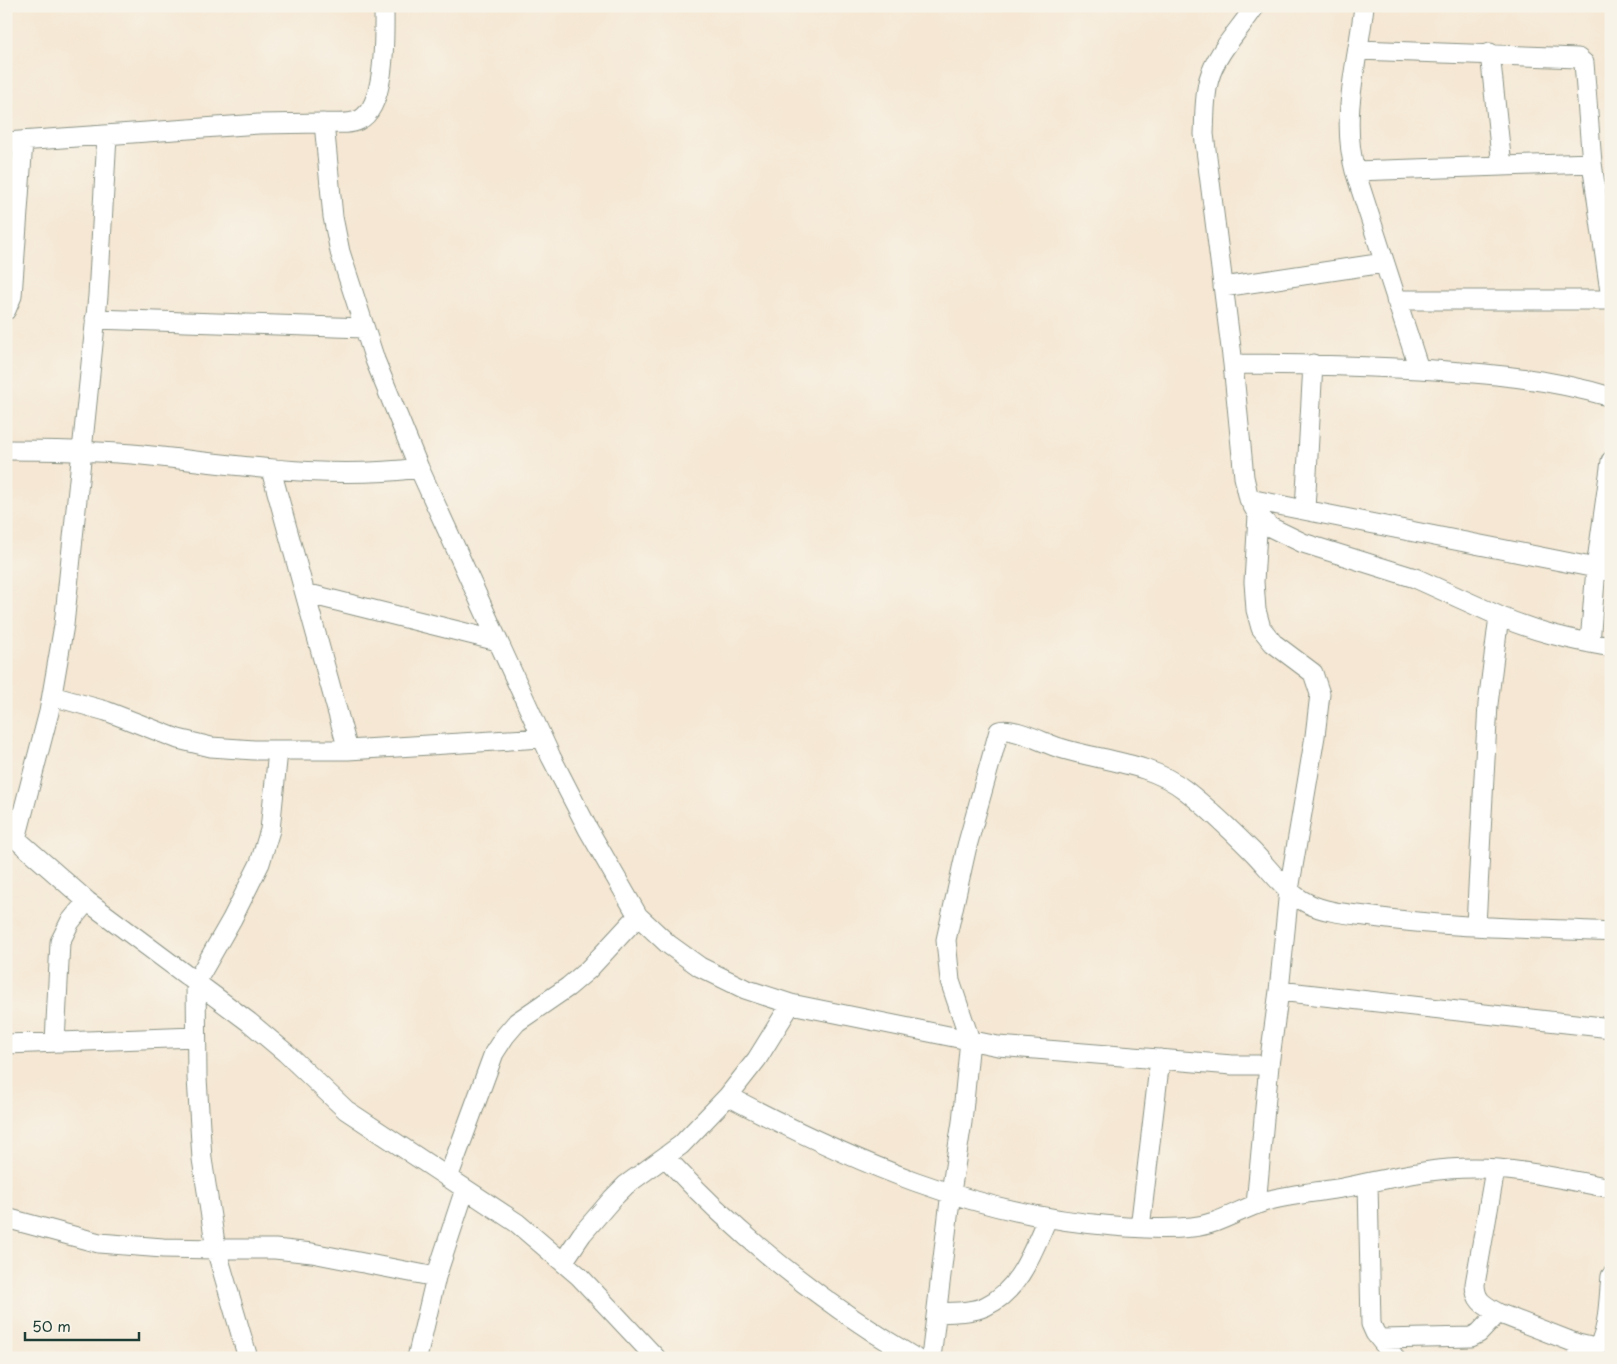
<svg xmlns="http://www.w3.org/2000/svg" width="1617" height="1364" font-family="'Playpen Sans',sans-serif">
<style>
.lines{fill:none;stroke-linecap:round;stroke-linejoin:round}
.street-casing{stroke:#8a9284;stroke-width:21}
.street{stroke:#fff;stroke-width:19}
</style>
<rect width="100%" height="100%" fill="#f7f3e8"/>
<filter id="ink" filterUnits="userSpaceOnUse"><feTurbulence type="fractalNoise" baseFrequency=".02" numOctaves="2"/><feDisplacementMap in="SourceGraphic" scale="10" xChannelSelector="R" yChannelSelector="G"/><feConvolveMatrix kernelMatrix="1 2 1 2 8 2 1 2 1" color-interpolation-filters="sRGB"/></filter>
<filter id="wash" filterUnits="userSpaceOnUse"><feTurbulence type="fractalNoise" baseFrequency=".0096" numOctaves="4" result="noise"/><feDisplacementMap in="SourceGraphic" scale="20" xChannelSelector="R" yChannelSelector="G"/><feGaussianBlur stdDeviation="1.12" result="paint"/><feColorMatrix in="noise" values="0 0 0 0 0 0 0 0 0 0 0 0 0 0 0 0 0 1.4 0 .05"/><feComposite in="paint" operator="in"/></filter>
<g filter="url(#wash)">
<rect width="100%" height="100%" fill="#f5e7d3"/>
</g>
<g filter="url(#ink)">
<g class="lines">
<!-- street casing -->
<g class="street-casing">
<path id="street" d="M1255,6c-15,24 -38,45 -46,73 -5,18 -4,37 -5,55l29,230 11,113 5,22 9,16 12,12 33,16 112,35 84,38 -11,88 -12,221
M1358,50l220,8 6,5 8,100
M1490,53l12,113
M324,123c12,0 25,2 35,-3 28,-13 25,-87 25,-114
M6,142l253,-18 65,-1 9,94 7,35 35,108 44,108 132,289 37,72 50,87 30,28 32,23 45,22 46,15 207,42 234,19h37l10,-74 332,37
M1355,171c-15,-55 3,-109 9,-165
M1223,287l161,-24
M1396,300h215
M6,310l6,-14 11,-155
M95,319l269,9
M1233,364c63,0 124,2 186,5 65,4 129,9 192,28
M1419,369l-64,-198 237,-8 19,136
M6,450c42,0 84,1 126,4 96,9 190,27 287,14
M271,470l77,280 194,-12
M1249,499l362,72
M1305,510l8,-146
M1258,515l-4,67 2,28 5,18 12,15 40,30 7,21 -5,42 -26,154 -10,101
M305,593l193,48
M1499,616c36,16 73,24 112,31
M1590,643l6,-75 15,-107
M52,696l54,15 72,28 33,8 43,3h94
M6,830l81,71 162,121 37,31 60,57 171,113 62,53 77,82
M16,839l33,-127 15,-87 34,-329 9,-160
M55,1042l5,-100 10,-20 17,-21
M6,1044l190,-7
M728,1096l29,-37 34,-55
M666,1158c73,79 156,145 249,200
M1495,1170l-20,114c0,17 9,21 23,29
M448,1178l46,-125 11,-17 12,-14 51,-35 20,-17 50,-54
M1368,1183l3,141 4,9 20,25
M1256,1205l13,-140
M6,1218l93,25 64,5 53,1 -14,-90 -5,-81 -1,-96 36,-63 28,-56 10,-33 8,-79
M1140,1228l20,-169
M563,1262l19,-28 31,-36 13,-13 55,-40 47,-49c121,64 248,120 386,130 26,2 52,4 78,1 30,-3 50,-20 78,-27 23,-6 48,-8 72,-12 47,-9 83,-20 132,-20 45,0 92,12 137,20
M937,1313c16,-1 34,0 49,-7 34,-16 47,-56 61,-87
M1382,1339l89,-2 8,-4 19,-20 80,31 1,14
M1578,1344l17,4c14,-8 14,-56 16,-72
M248,1358l-32,-109h59l37,4 124,24
M417,1358l19,-81 29,-88
M931,1358l20,-166 11,-70 8,-82 -20,-59 -4,-41 21,-94 32,-115c13,-5 47,13 61,17 41,13 89,14 125,42 23,18 46,40 67,61 17,17 33,41 55,52 19,10 45,11 66,14 78,11 159,11 238,15"/>
</g>
<!-- street -->
<use href="#street" class="street"/>
</g>
</g>
<!-- margin -->
<rect width="1617" height="1364" fill="none" stroke="#f7f3e8" stroke-width="25"/>
<!-- scale -->
<path d="M25 1332v8h114v-8" fill="none" stroke="#1f3d34" stroke-width="2.5"/>
<text x="32" y="1332" font-size="15" fill="#1f3d34" stroke="#f7f3e8" stroke-width="4" paint-order="stroke">50 m</text>
</svg>
